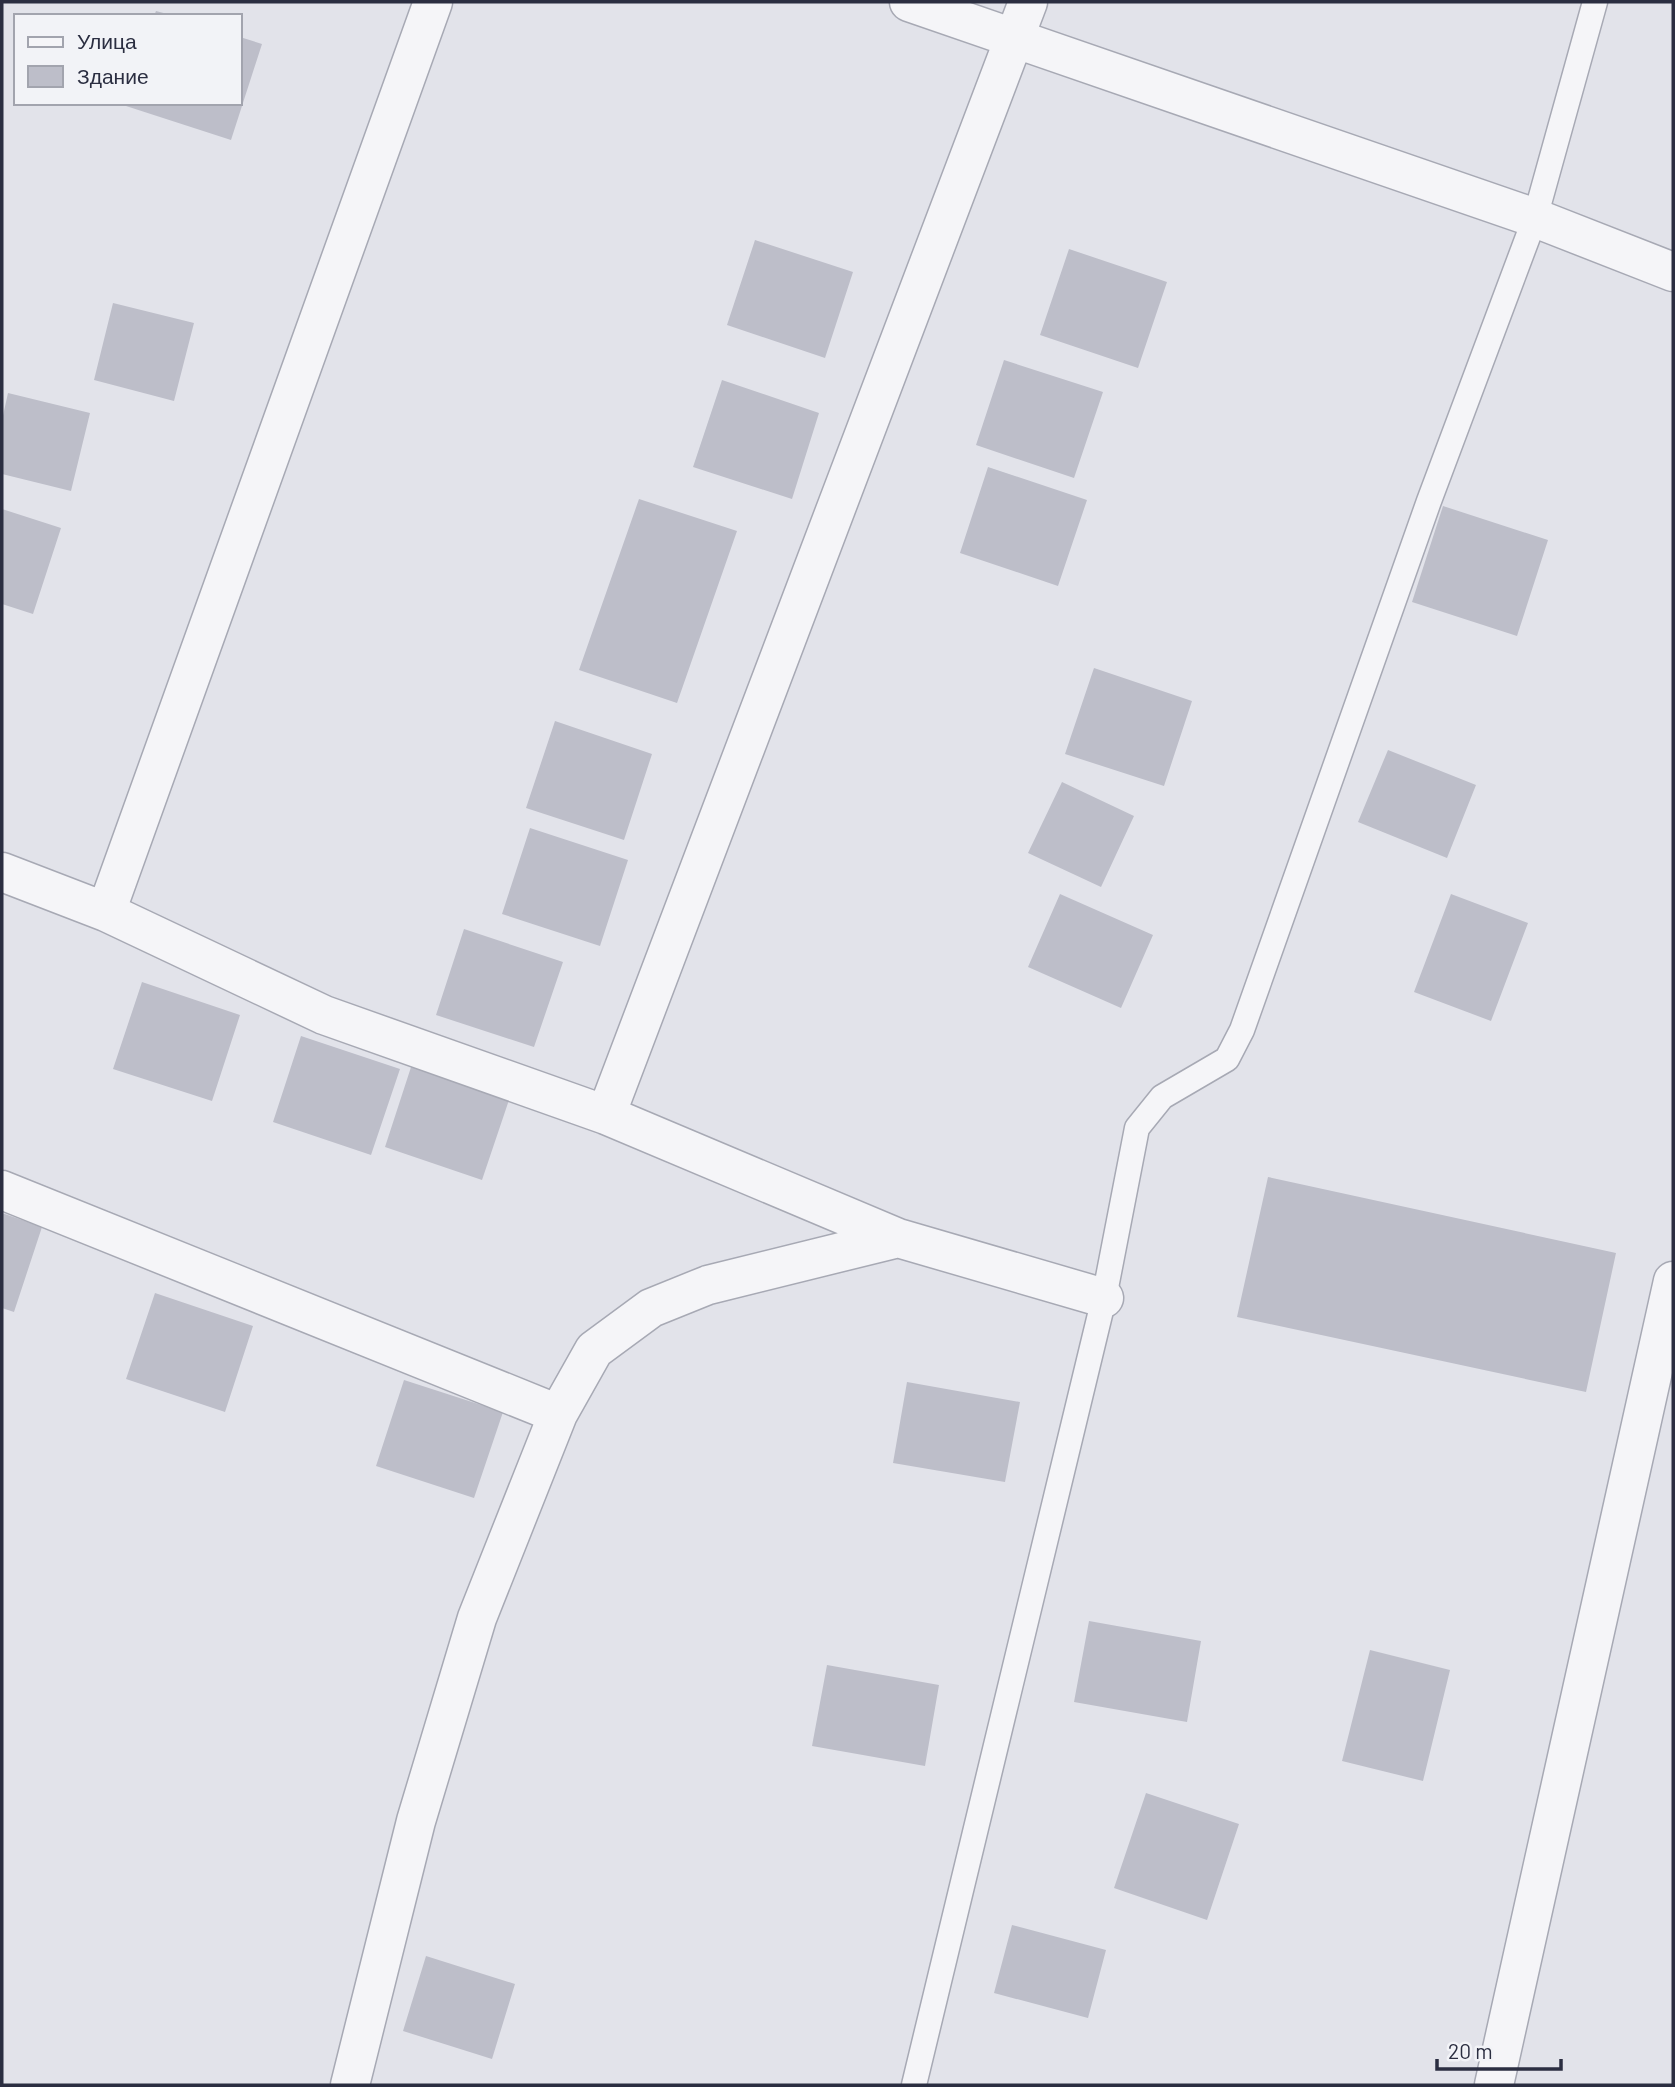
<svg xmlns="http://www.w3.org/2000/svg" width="1675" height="2087" font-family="Barlow,sans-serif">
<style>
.building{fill:#bdbec9}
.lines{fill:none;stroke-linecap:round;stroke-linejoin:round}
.service-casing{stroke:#a7a9b4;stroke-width:27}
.minor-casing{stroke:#a7a9b4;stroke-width:41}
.service{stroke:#f5f5f8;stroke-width:24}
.minor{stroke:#f5f5f8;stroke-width:38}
</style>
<rect width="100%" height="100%" fill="#e2e3ea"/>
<!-- building -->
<path class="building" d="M156,11l15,4 -1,1h-16z
M240,37l22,7 -31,96 -105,-34 1,-3h113z
M755,240l98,32 -28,86 -98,-33z
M1069,249l98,33 -29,86 -98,-33z
M113,303l81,20 -20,78 -80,-21z
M1004,360l99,32 -29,86 -98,-33z
M722,380l97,33 -27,86 -99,-32z
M8,393l82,20 -19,78 -69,-17v-54z
M988,467l99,33 -29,86 -98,-33z
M639,499l98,32 -60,172 -98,-33z
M1443,506l105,34 -31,96 -105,-34z
M2,509l59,19 -28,86 -31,-10z
M1094,668l98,33 -28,85 -99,-32z
M555,721l97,33 -28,86 -98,-32z
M1388,750l88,35 -29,73 -89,-36z
M1062,782l72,34 -33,71 -73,-34z
M530,828l98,32 -28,86 -98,-32z
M1060,894l93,41 -32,73 -93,-41z
M1451,894l77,29 -37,98 -77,-29z
M464,929l99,33 -29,85 -98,-32z
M142,982l98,33 -28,86 -99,-32z
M301,1036l99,33 -29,86 -98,-33z
M413,1061l98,33 -29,86 -97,-33z
M1268,1177l348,76 -30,139 -349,-75z
M2,1213l40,14 -28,85 -12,-4z
M155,1293l98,33 -28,86 -99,-33z
M404,1380l99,32 -29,86 -98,-32z
M907,1382l113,20 -15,80 -112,-19z
M1089,1621l112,20 -14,81 -113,-20z
M1370,1650l80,20 -27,111 -81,-20z
M827,1665l112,20 -14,81 -113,-20z
M1146,1793l93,31 -32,96 -93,-32z
M1012,1925l94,25 -18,68 -94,-25z
M426,1956l89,28 -23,75 -89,-28z"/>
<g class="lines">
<!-- service casing -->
<g class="service-casing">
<path id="service" d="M914,2085l190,-787 33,-170 25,-31 65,-38 15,-29 187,-529 106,-283 60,-216"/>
</g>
<!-- minor casing -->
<g class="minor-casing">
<path id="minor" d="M909,2l626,216 138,54
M1028,2l-422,1113 292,123 206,60
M2,872l104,40 218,103 282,100
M106,912l327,-910
M2,1190l556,224
M350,2085l66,-264 61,-203 81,-204 36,-64 57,-42 57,-23 190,-47
M1494,2085l179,-804"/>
</g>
<!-- service -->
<use href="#service" class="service"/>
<!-- minor -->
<use href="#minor" class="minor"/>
</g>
<!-- border -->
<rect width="1675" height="2087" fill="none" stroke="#2b2e41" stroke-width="7"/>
<!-- legend -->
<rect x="14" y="14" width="228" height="91" fill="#f2f3f7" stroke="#a2a4ae" stroke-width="2"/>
<rect x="28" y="37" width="35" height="10" fill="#f5f5f8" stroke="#a2a4ae" stroke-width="2"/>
<text x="77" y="49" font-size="21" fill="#2b2e41">Улица</text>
<rect x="28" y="66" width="35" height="21" fill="#bdbec9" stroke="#a2a4ae" stroke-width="2"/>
<text x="77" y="84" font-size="21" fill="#2b2e41">Здание</text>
<!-- scale -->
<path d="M1437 2059v10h124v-10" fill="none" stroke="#2b2e41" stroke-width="3.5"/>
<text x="1448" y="2059" font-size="21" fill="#2b2e41" stroke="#f2f3f7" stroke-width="5" paint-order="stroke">20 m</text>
</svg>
